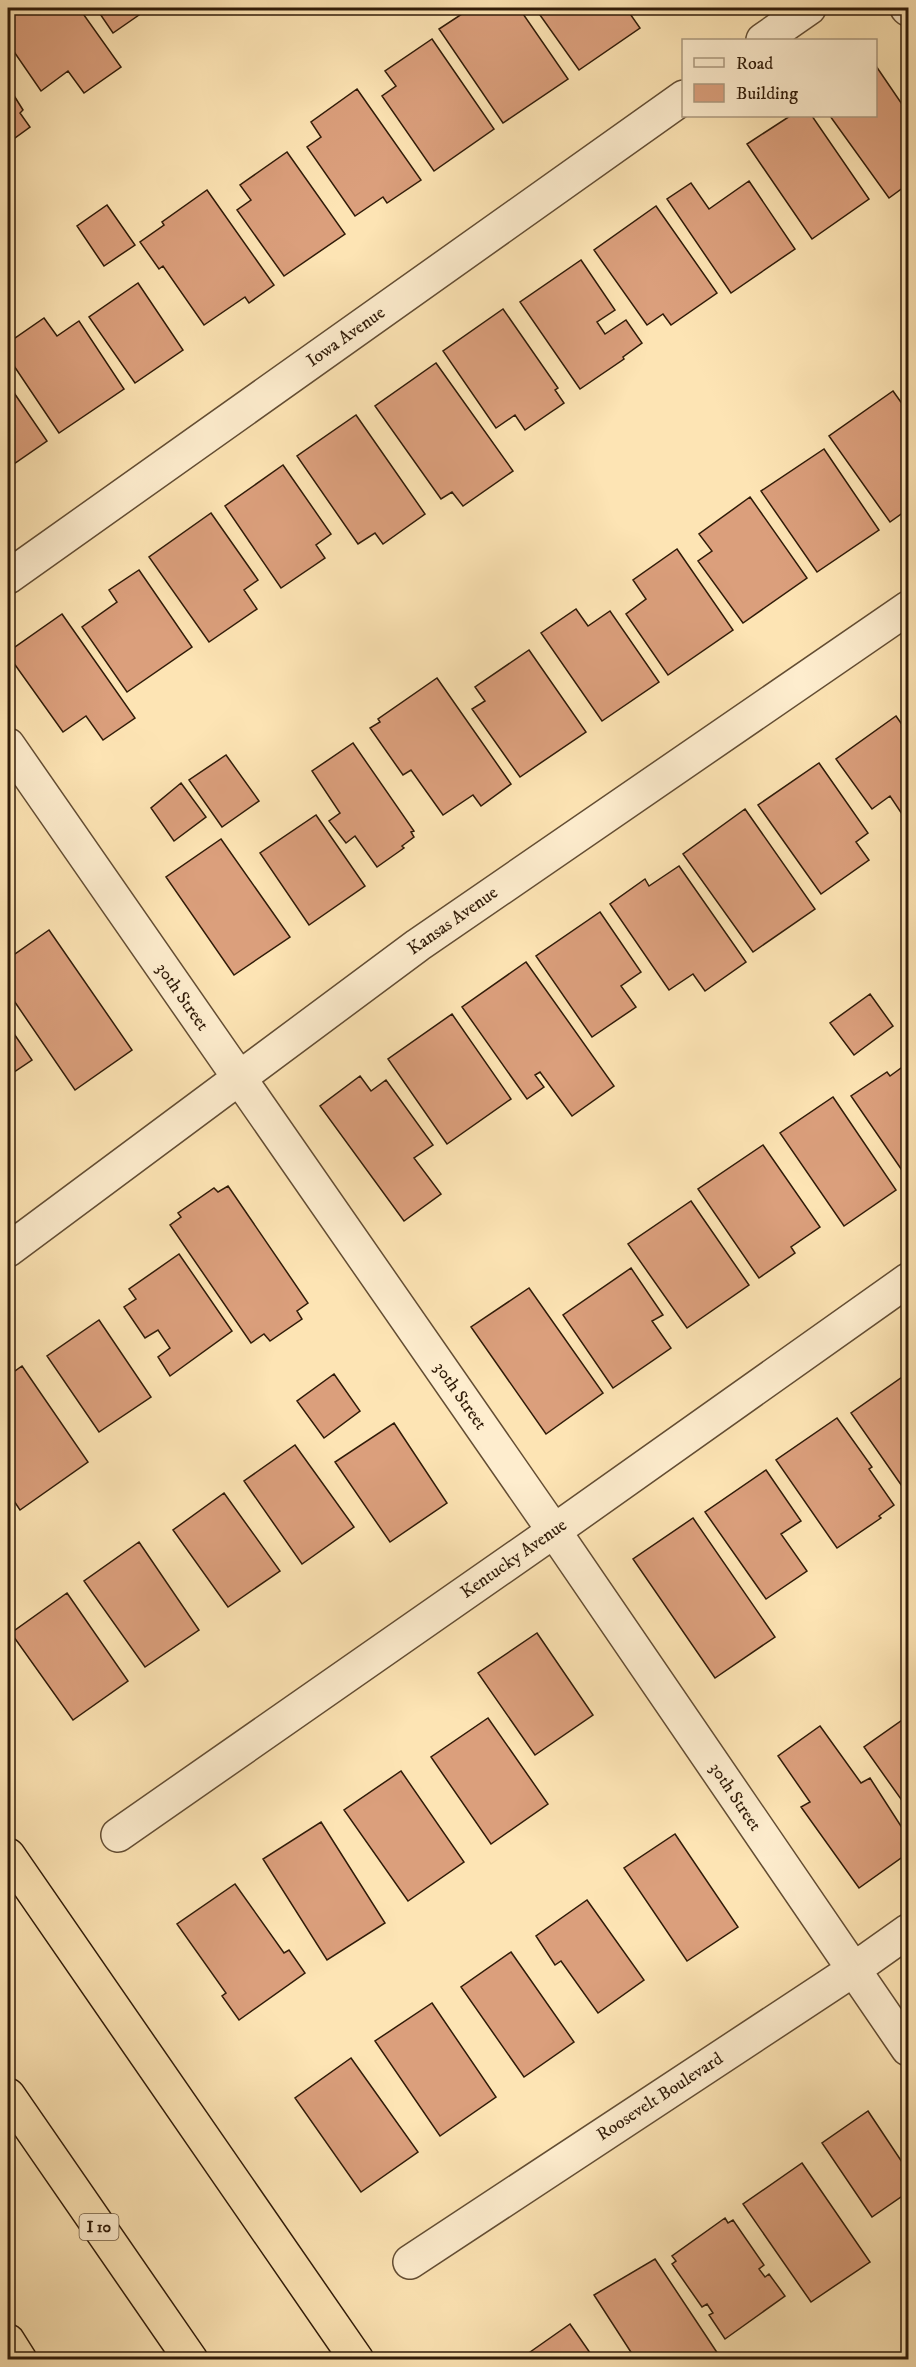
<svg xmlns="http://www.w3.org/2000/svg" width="916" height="2367" font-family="'IM FELL DW Pica',serif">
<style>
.building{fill:#db9f7c;stroke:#301b08;stroke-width:1.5}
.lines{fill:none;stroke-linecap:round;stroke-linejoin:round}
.minor-casing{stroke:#634d33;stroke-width:36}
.motorway-casing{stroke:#301b08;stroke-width:36}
.minor{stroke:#feedce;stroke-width:33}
.motorway{stroke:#fde4b4;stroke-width:33}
.labels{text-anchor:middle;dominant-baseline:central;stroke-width:5;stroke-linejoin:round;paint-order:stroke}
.shield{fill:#feedce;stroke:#6e5a43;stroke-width:1.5}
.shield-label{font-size:16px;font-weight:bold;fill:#301b08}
.street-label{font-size:18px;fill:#301b08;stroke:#feedce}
</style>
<rect width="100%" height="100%" fill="#fde4b4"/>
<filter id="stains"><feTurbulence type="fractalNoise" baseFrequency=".00333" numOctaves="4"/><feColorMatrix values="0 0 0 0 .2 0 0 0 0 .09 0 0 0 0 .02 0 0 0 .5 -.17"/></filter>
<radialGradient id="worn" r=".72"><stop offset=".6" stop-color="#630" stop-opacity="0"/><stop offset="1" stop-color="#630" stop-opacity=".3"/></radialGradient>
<!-- building -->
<path class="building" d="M8,8h71l42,59 -37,26 -16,-22 -27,20 -33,-48z
M96,8h53l-36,25z
M471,8h48l49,71 -65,44 -64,-94z
M535,8h91l14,20 -61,42z
M432,39l62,90 -60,42 -52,-75 14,-10 -11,-15z
M876,66l32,47v71l-19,14 -59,-82h46z
M8,86l15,24 -3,3 10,14 -22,16z
M357,89l64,91 -34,23 -4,-6 -28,19 -48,-69 14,-10 -10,-15z
M790,116h22l57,83 -57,40 -65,-95z
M287,152l58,82 -61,42 -47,-66 14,-10 -11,-15z
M749,181l46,68 -64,44 -64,-94 24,-16 18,26z
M207,190l67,95 -25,18 -4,-6 -41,28 -41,-59 -4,3 -19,-27 24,-17 -2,-3z
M107,205l28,40 -31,21 -27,-40z
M656,206l61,87 -46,32 -8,-11 -16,11 -53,-75z
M581,260l34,50 -18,12 8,12 21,-14 16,23 -19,14 1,2 -44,30 -60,-87z
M138,283l45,67 -48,33 -46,-66z
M503,309l55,79 -3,2 9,13 -39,27 -10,-15 -19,13 -53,-77z
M44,318l13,18 22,-15 45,68 -65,44 -51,-76v-14z
M436,363l77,108 -50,35 -11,-14 -11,7 -66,-93z
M8,384l39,57 -39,27z
M893,391l15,21v97l-18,13 -61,-86z
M356,415l69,99 -42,30 -8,-11 -17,11 -61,-88z
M824,449l55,81 -62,42 -56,-81z
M283,465l48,69 -15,11 9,13 -44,30 -56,-82z
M750,497l57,81 -64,45 -45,-62 14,-10 -13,-17z
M211,513l47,67 -14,10 13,19 -48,33 -60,-85z
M677,549l56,81 -65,45 -42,-61 20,-15 -13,-19z
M139,570l53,77 -65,45 -45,-65 35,-25 -8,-12z
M576,609l12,17 22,-15 49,71 -57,39 -61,-88z
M62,614l73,104 -32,22 -17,-24 -23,16 -55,-77v-3z
M529,650l57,82 -66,45 -48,-68 13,-8 -10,-14z
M437,678l74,106 -30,22 -8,-11 -30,20 -32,-45 -8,5 -33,-47 10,-6 -2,-3z
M896,716l12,17v90l-18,-27 -18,13 -36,-50z
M353,743l61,88 -3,1 3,5 -12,9 2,2 -27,19 -22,-31 -9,7 -17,-22 11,-8 -28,-42z
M226,755l33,46 -37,26 -33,-47z
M819,763l49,70 -12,9 13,18 -48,34 -63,-89z
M181,783l25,34 -32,24 -23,-33z
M745,809l70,100 -62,43 -70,-98z
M316,815l49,71 -56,39 -49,-72z
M221,839l69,98 -56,38 -68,-98z
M679,866l67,96 -41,29 -12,-17 -24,16 -59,-86 35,-25 4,7z
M600,912l41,60 -20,14 15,21 -44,30 -56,-81z
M49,930l83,120 -57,40 -67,-98v-33z
M526,962l88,124 -42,30 -32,-44 -5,3 9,12 -17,12 -65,-92z
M870,994l23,32 -39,29 -24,-32z
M452,1014l59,85 -64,45 -59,-85z
M8,1025l24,35 -24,16z
M908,1063v116l-57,-83 36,-24 3,4z
M360,1076l11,15 15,-11 47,65 -19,13 27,36 -37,27 -84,-115z
M833,1097l63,93 -52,36 -64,-93z
M763,1145l57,82 -29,20 4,6 -36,25 -61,-89z
M228,1186l80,117 -11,8 5,8 -32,22 -6,-7 -13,9 -81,-118 11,-8 -3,-4 36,-25 4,4z
M691,1201l58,84 -62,43 -59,-84z
M179,1254l53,77 -62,45 -12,-19 12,-9 -12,-18 -13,8 -21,-31 12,-8 -7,-10z
M631,1268l32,47 -11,6 19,27 -58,40 -50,-73z
M529,1288l74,105 -57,41 -75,-107z
M99,1320l52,77 -52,35 -52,-76z
M22,1366l66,96 -68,48 -12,-18v-116z
M908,1373v114l-4,2 -53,-76z
M334,1374l26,37 -36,27 -27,-37z
M837,1418l35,49 -3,2 25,36 -15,11 2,2 -44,30 -61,-88z
M394,1423l53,80 -57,39 -55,-80z
M295,1445l59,82 -52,37 -58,-83z
M766,1470l35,51 -20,13 26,37 -41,28 -61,-87z
M224,1493l56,78 -52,36 -55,-77z
M693,1518l82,119 -60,41 -82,-119z
M139,1542l60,88 -54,37 -61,-86z
M67,1593l61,88 -55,39 -62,-87z
M537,1633l56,82 -58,40 -57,-82z
M908,1716v93l-44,-62z
M488,1718l60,86 -57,40 -60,-87z
M820,1726l41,57 9,-5 38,59v16l-49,35 -58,-81 9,-5 -32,-46z
M401,1771l63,91 -56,39 -64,-91z
M321,1822l64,101 -58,37 -64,-101z
M675,1834l63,93 -51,34 -63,-93z
M235,1884l49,69 5,-3 16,23 -66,47 -17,-24 4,-3 -49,-69z
M587,1900l57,80 -46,33 -37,-52 -6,4 -19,-29z
M511,1952l63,90 -50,35 -63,-90z
M432,2003l64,94 -56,39 -65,-95z
M351,2058l67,94 -57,40 -66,-94z
M868,2111l40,60v21l-36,25 -50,-74z
M802,2163l68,99 -59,40 -68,-98z
M725,2218l3,5 5,-3 31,45 -5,4 6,8 4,-3 16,22 -60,43 -16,-24 4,-2 -6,-9 -5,3 -30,-43 4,-3 -4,-5z
M655,2259l65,98 -3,3h-81l-42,-65z
M570,2324l25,36h-71l-1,-3z"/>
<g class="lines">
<!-- minor casing -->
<g class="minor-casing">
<path id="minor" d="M907,8l1,1
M763,40l46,-32
M8,577l676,-480
M8,745l546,786 354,518
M8,1250l410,-305 490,-337
M118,1835l436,-304 354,-251
M410,2262l443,-292 55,-39"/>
</g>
<!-- motorway casing -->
<g class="motorway-casing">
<path id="motorway" d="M8,1855l349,505
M8,2095l183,265
M8,2341l12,19"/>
</g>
<!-- minor -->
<use href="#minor" class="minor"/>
<!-- motorway -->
<use href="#motorway" class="motorway"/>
</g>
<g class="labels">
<!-- shield labels -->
<rect class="shield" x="79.5" y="2214" width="39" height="26" rx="4.5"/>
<g class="shield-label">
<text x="99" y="2227">I 10</text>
</g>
<!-- street labels -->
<g class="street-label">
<text transform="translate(346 337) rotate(-35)">Iowa Avenue</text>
<text transform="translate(453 921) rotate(-35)">Kansas Avenue</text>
<text transform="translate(182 997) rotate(55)">30th Street</text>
<text transform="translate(460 1396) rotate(55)">30th Street</text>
<text transform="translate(514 1559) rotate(-35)">Kentucky Avenue</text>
<text transform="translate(735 1797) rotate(56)">30th Street</text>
<text transform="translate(660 2097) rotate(-33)">Roosevelt Boulevard</text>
</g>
</g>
<!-- margin -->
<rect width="916" height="2367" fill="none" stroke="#fde4b4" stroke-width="30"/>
<rect x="9" y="9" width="898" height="2349" fill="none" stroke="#301b08" stroke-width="3"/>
<rect x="15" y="15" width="886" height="2337" fill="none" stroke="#301b08" stroke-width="1.5"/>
<!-- legend -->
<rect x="682" y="39" width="195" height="78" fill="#feedce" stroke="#ac997f" stroke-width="1.5"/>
<rect x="694" y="58" width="30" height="9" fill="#feedce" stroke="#ac997f" stroke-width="1.5"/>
<text x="736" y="69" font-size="18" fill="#301b08">Road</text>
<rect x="694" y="84" width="30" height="18" fill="#db9f7c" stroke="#ac997f" stroke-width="1.5"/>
<text x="736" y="99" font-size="18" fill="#301b08">Building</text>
<rect width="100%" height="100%" filter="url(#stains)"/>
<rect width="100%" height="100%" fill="url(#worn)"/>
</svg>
